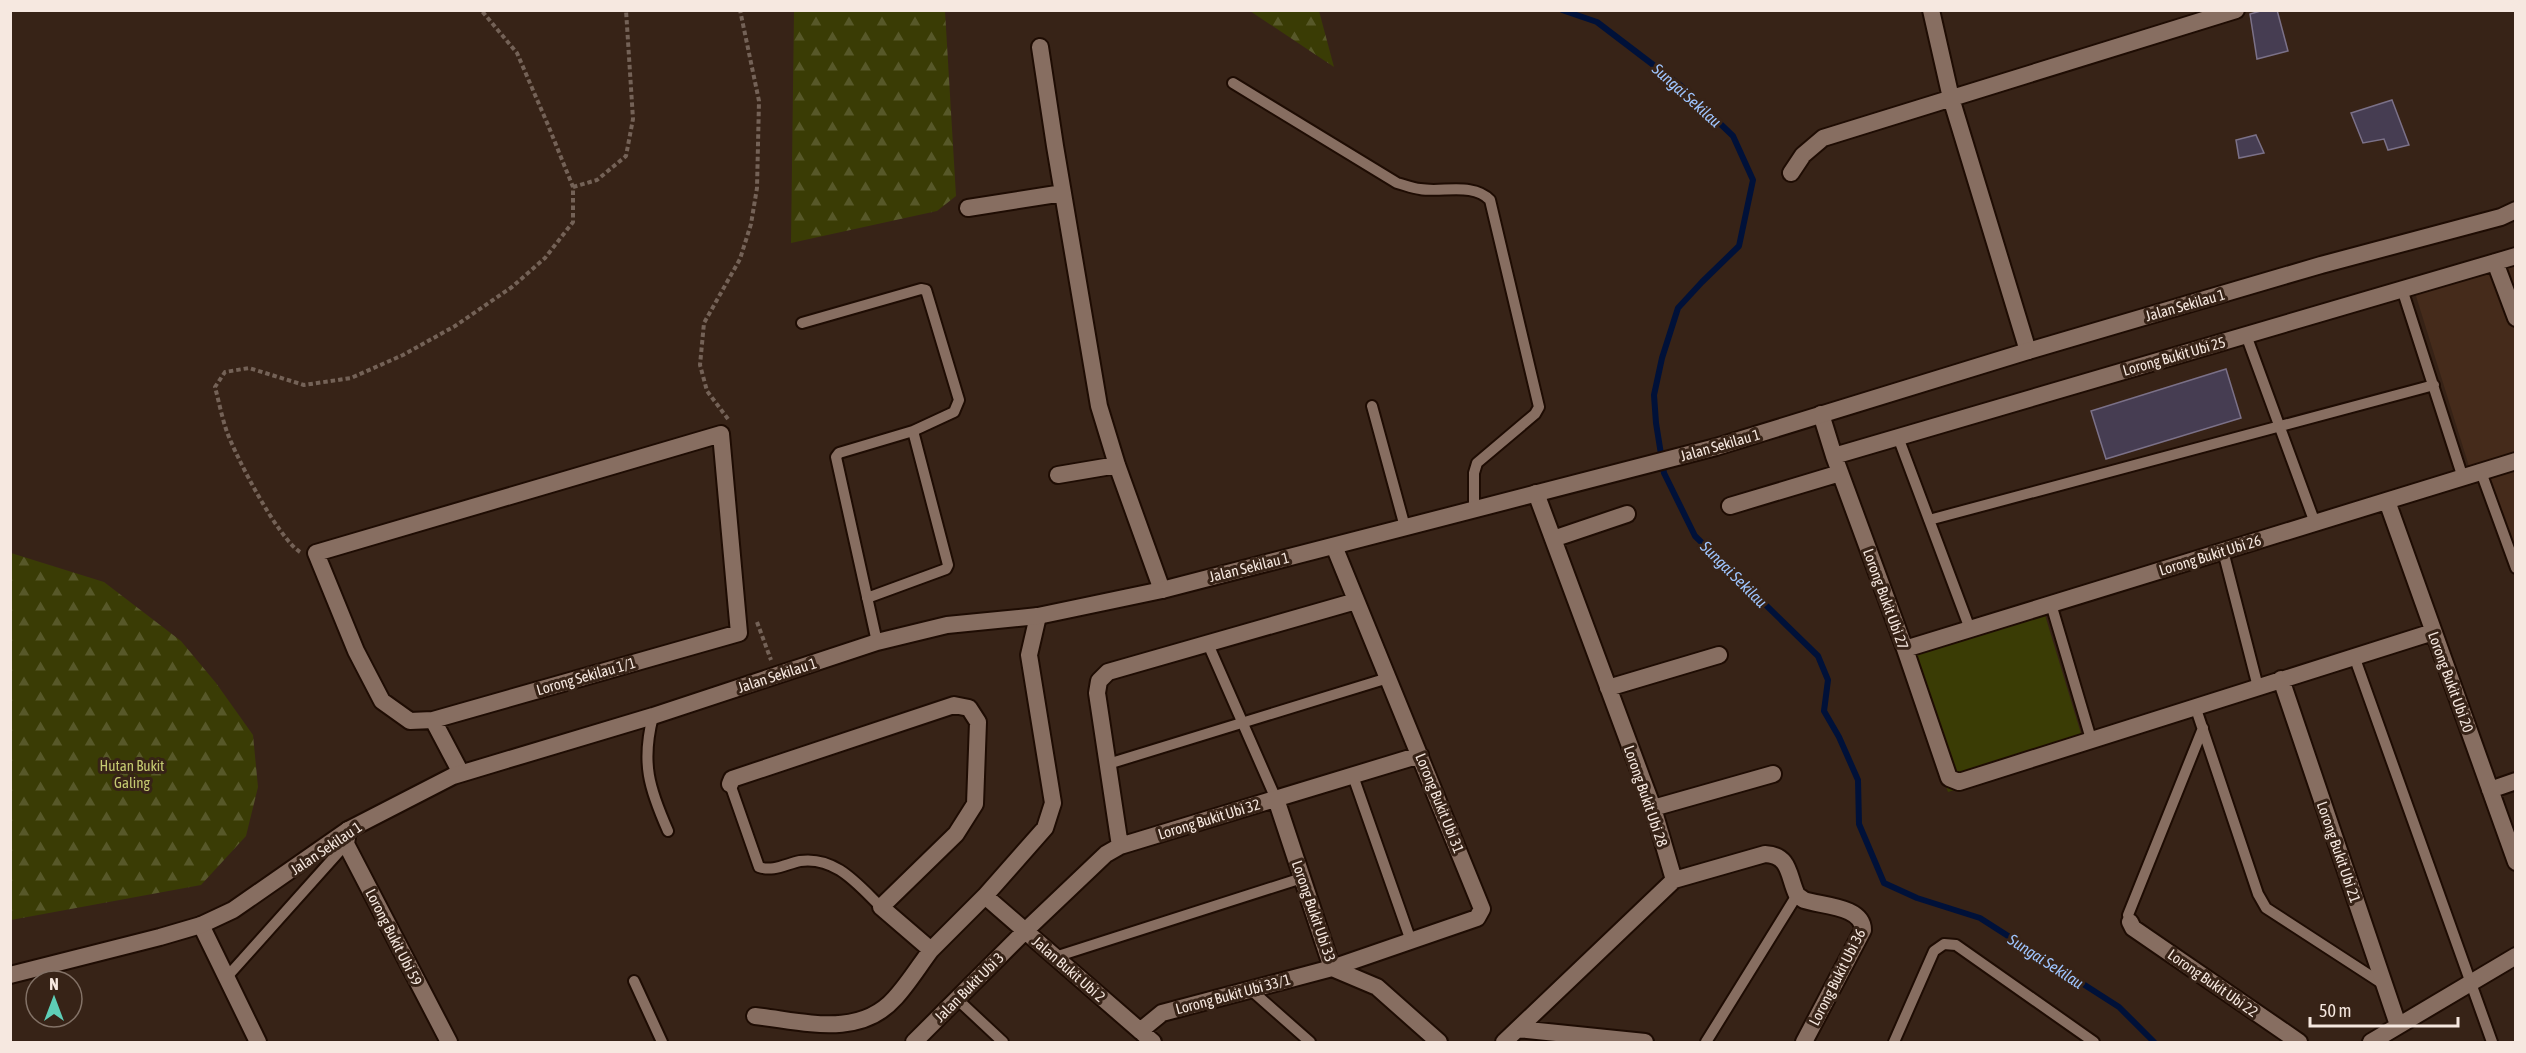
<svg xmlns="http://www.w3.org/2000/svg" width="2526" height="1053" font-family="'Asap Condensed',sans-serif">
<style>
.built{fill:#452b1b}
.forest{fill:url(#forest-firs)}
.green{fill:#3a3c05}
.lines{fill:none;stroke-linecap:round;stroke-linejoin:round}
.stream{stroke:#001139;stroke-width:6}
.building{fill:#463d52;stroke:#7b7188;stroke-width:1.5}
.service-casing{stroke:#1e0c03;stroke-width:14}
.minor-casing{stroke:#1e0c03;stroke-width:20}
.tertiary-casing{stroke:#1e0c03;stroke-width:20}
.path{stroke:#746257;stroke-width:4;stroke-dasharray:4.5 3;stroke-linecap:butt}
.service{stroke:#876e61;stroke-width:10}
.minor{stroke:#876e61;stroke-width:16}
.tertiary{stroke:#876e61;stroke-width:16}
.labels{text-anchor:middle;dominant-baseline:central;stroke-width:6;stroke-linejoin:round;paint-order:stroke}
.street-label{font-size:15px;fill:#f6e8e0;stroke:#372317}
.park-label{font-size:15px;fill:#c4c970;stroke:#372317}
.water-label{font-size:16px;font-style:italic;fill:#9fc5fe;stroke:#372317}
</style>
<defs>
<pattern id="forest-firs" width="22" height="20" patternUnits="userSpaceOnUse" patternTransform="scale(1.5)"><rect width="22" height="20" fill="#3a3c05"/><path d="M5 1l3.5 6h-7zM16 11l3.5 6h-7z" fill="#575829"/></pattern>
</defs>
<rect width="100%" height="100%" fill="#372317"/>
<!-- built -->
<path class="built" d="M2515,249v304l-31,-82 -12,5 -61,-196z"/>
<!-- forest -->
<path class="forest" d="M794,11h151l11,185 -19,15 -146,32z
M1250,11h69l15,56z
M11,553l93,29 77,59 35,42 37,52 5,52 -12,49 -45,49 -190,35z"/>
<!-- green -->
<path class="green" d="M2045,615l41,135 -138,42 -49,-132z"/>
<g class="lines">
<!-- stream -->
<path class="stream" d="M1562,10l35,12 84,64 52,50 20,44 -14,66 -37,36 -24,26 -16,50 -8,37 2,28 8,50 31,63 123,120 10,24 -4,31 15,26 19,43 1,44 25,59 33,15 63,20 139,89 35,35"/>
</g>
<!-- building -->
<path class="building" d="M2264,10h13l11,41 -31,8 -7,-45z
M2392,100l17,45 -21,5 -4,-11 -21,4 -12,-30z
M2256,135l8,18 -25,5 -3,-18z
M2226,369l15,49 -135,41 -15,-48z"/>
<g class="lines">
<!-- service casing -->
<g class="service-casing">
<path id="service" d="M1233,83l164,100c8,2 15,5 23,6 22,4 53,-7 70,11l49,207 -4,7 -58,49 -3,10v36
M2402,289l61,189
M802,323l119,-34 5,1 33,110 -5,12 -41,19 -74,22 -3,4 41,185
M2246,335l69,188
M1372,406l33,121
M1898,437l72,192
M2481,472l35,96
M1929,520l505,-135
M2223,551l35,136
M867,598l79,-29 2,-4 -35,-134
M2051,604l40,135
M1208,644l68,155
M2354,656l138,386
M2195,706l63,188 8,14 117,76
M653,716c-12,47 -4,72 15,115
M1108,764l280,-86
M1353,776l58,165
M730,784l29,83c14,5 27,-3 41,-6 36,-5 58,24 81,46
M2130,922l-2,-7 75,-187
M1055,957l247,-79
M226,978l120,-134
M634,981l28,61
M1251,990l59,52
M957,999l46,43
M1706,1042l91,-147
M1894,1042l40,-91 10,-7 12,1 138,97"/>
</g>
<!-- minor casing -->
<g class="minor-casing">
<path id="minor" d="M1931,10l20,88 77,253
M1040,47l15,99 44,260 18,59 45,125
M1791,173l12,-18 20,-17 413,-128
M968,208l95,-15
M2495,262l21,56
M1821,414l13,42 71,193 44,129 10,4 474,-150
M721,434l18,199 -306,87 -23,1 -28,-20 -26,-50 -40,-98z
M1834,456l682,-200
M1058,475l59,-10
M1536,493l117,315 21,72
M2387,501l129,361
M1730,506l110,-33
M1553,539l74,-25
M1905,649l611,-188
M2281,679l117,346
M1608,688l111,-33
M433,720l28,53
M730,784l2,-5 222,-74 15,3 9,14 -3,82 -19,30 -75,73 50,43 54,-54 60,-68 8,-25 -24,-148 9,-39
M2490,790l26,-9
M1276,799l56,169
M1653,808l120,-34
M348,830l-2,14 103,198
M1120,846l-23,-153 2,-12 9,-9 248,-71
M985,896l168,146
M2130,922l3,6 166,114
M201,925l57,117
M1332,968l45,19 62,55
M755,1016c47,5 104,23 140,-18 13,-14 24,-32 36,-48
M1518,1029l127,13
M1140,1031l22,-18 170,-45 145,-50 5,-9 -148,-363
M914,1042l111,-111 81,-77 14,-8 300,-91
M1504,1042l170,-162 91,-26c26,1 23,23 32,41l7,5c18,6 59,6 59,30l-59,112
M2371,1042l145,-86"/>
</g>
<!-- tertiary casing -->
<g class="tertiary-casing">
<path id="tertiary" d="M10,975l150,-38 41,-12 32,-15 115,-80 105,-54 200,-60 224,-74 70,-17 91,-9 124,-26 554,-143 312,-96 293,-86 180,-48 15,-7"/>
</g>
<!-- path -->
<path class="path" d="M573,187l24,-7 29,-24 7,-37 -7,-109
M728,419l-21,-28 -7,-26 4,-42 36,-64 11,-35 6,-36 2,-87 -19,-91
M300,552c-22,-14 -63,-93 -73,-120 -5,-14 -8,-30 -12,-45l10,-15 24,-4 55,17 47,-7 52,-23 52,-29 57,-39 33,-29 28,-36v-35l-25,-62 -31,-72 -36,-43
M757,622l14,38"/>
<!-- service -->
<use href="#service" class="service"/>
<!-- minor -->
<use href="#minor" class="minor"/>
<!-- tertiary -->
<use href="#tertiary" class="tertiary"/>
</g>
<g class="labels">
<!-- street labels -->
<g class="street-label">
<text transform="translate(2185 305) rotate(-16)">Jalan Sekilau 1</text>
<text transform="translate(2174 356) rotate(-16)">Lorong Bukit Ubi 25</text>
<text transform="translate(1720 445) rotate(-16)">Jalan Sekilau 1</text>
<text transform="translate(2210 555) rotate(-17)">Lorong Bukit Ubi 26</text>
<text transform="translate(1249 567) rotate(-14)">Jalan Sekilau 1</text>
<text transform="translate(1886 599) rotate(70)">Lorong Bukit Ubi 27</text>
<text transform="translate(777 675) rotate(-18)">Jalan Sekilau 1</text>
<text transform="translate(586 676) rotate(-16)">Lorong Sekilau 1/1</text>
<text transform="translate(2451 682) rotate(70)">Lorong Bukit Ubi 20</text>
<text transform="translate(1646 796) rotate(71)">Lorong Bukit Ubi 28</text>
<text transform="translate(1440 803) rotate(68)">Lorong Bukit Ubi 31</text>
<text transform="translate(1209 819) rotate(-17)">Lorong Bukit Ubi 32</text>
<text transform="translate(326 848) rotate(-34)">Jalan Sekilau 1</text>
<text transform="translate(2339 852) rotate(71)">Lorong Bukit Ubi 21</text>
<text transform="translate(1314 911) rotate(71)">Lorong Bukit Ubi 33</text>
<text transform="translate(394 937) rotate(63)">Lorong Bukit Ubi 59</text>
<text transform="translate(1069 969) rotate(41)">Jalan Bukit Ubi 2</text>
<text transform="translate(1837 977) rotate(-63)">Lorong Bukit Ubi 36</text>
<text transform="translate(2213 983) rotate(35)">Lorong Bukit Ubi 22</text>
<text transform="translate(969 987) rotate(-45)">Jalan Bukit Ubi 3</text>
<text transform="translate(1233 994) rotate(-15)">Lorong Bukit Ubi 33/1</text>
</g>
<!-- park labels -->
<g class="park-label">
<text x="132" y="765">Hutan Bukit<tspan x="132" dy="17">Galing</tspan></text>
</g>
<!-- water labels -->
<g class="water-label">
<text transform="translate(1687 95) rotate(42)">Sungai Sekilau</text>
<text transform="translate(1734 574) rotate(45)">Sungai Sekilau</text>
<text transform="translate(2046 961) rotate(33)">Sungai Sekilau</text>
</g>
</g>
<!-- border -->
<rect width="2526" height="1053" fill="none" stroke="#f6e8e0" stroke-width="24"/>
<!-- north arrow -->
<g transform="translate(54 999)"><circle r="28" fill="#372317" stroke="#837267" stroke-width="1.5"/>
<path d="M0-4.5L10 22L0 15L-10 22Z" fill="#5eceb7"/>
<text y="-9" font-size="16" font-weight="bold" text-anchor="middle" fill="#f6e8e0">N</text>
</g>
<!-- scale -->
<path d="M2310 1017v9h148v-9" fill="none" stroke="#f6e8e0" stroke-width="3"/>
<text x="2319" y="1017" font-size="18" fill="#f6e8e0" stroke="#372317" stroke-width="4.5" paint-order="stroke">50 m</text>
</svg>
